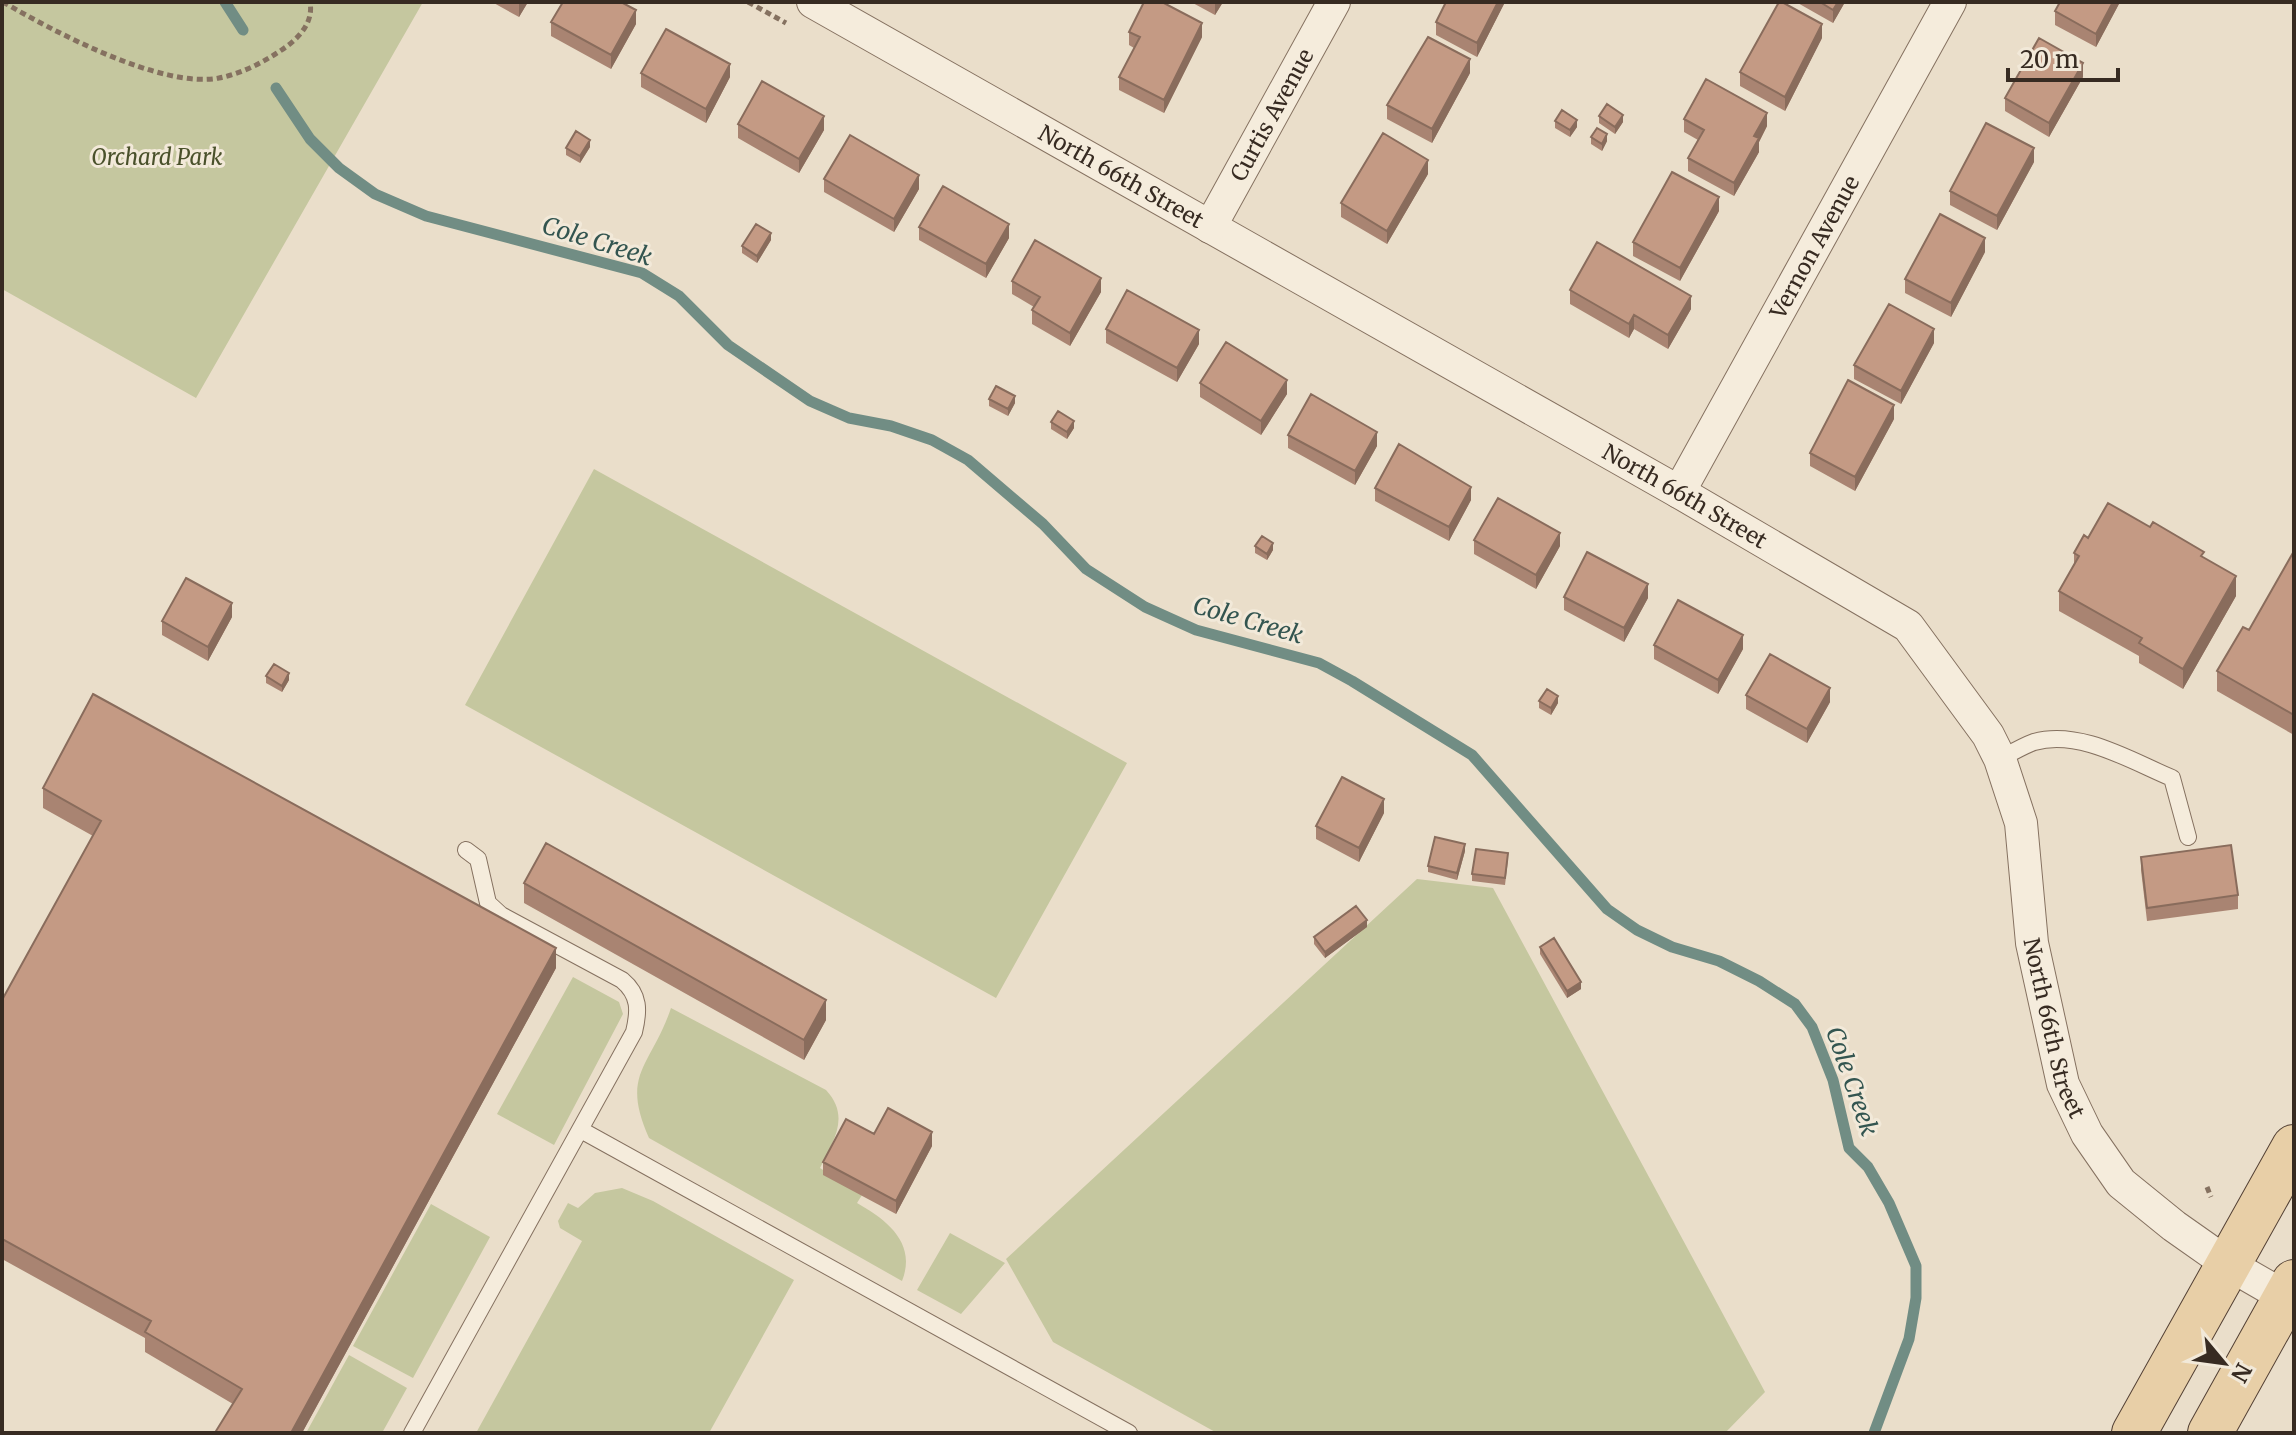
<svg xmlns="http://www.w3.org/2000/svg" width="2296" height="1435" font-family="Merriweather,serif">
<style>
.green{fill:#c5c79f}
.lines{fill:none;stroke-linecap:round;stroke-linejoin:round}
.stream{stroke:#718d84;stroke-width:11}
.lane-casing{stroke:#857160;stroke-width:18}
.street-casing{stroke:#857160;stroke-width:34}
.primary-casing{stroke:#534034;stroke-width:46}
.path{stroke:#857160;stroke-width:5;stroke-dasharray:6 4;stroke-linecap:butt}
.lane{stroke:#f5ecdc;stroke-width:16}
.street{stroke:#f5ecdc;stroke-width:32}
.primary{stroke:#e8cfa7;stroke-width:44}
.wall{fill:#a98472}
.shaded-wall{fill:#896c5c}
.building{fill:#c49a84;stroke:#896c5c;stroke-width:2}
.labels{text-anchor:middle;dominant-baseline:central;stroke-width:6;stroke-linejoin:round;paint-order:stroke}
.street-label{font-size:22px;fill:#372b22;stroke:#f2e9d9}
.park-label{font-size:22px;font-style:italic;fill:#4a512b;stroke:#f2e9d9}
.water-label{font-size:24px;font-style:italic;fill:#335550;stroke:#f2e9d9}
</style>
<rect width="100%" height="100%" fill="#eadeca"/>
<!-- green -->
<path class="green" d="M2,2h421l-227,396 -194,-109z
M594,469l533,294 -131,235 -531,-293z
M1417,879l76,9 272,504 -40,41h-508l-164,-91 -47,-83z
M573,977l46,25 4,12 -69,131 -57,-31z
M671,1008l155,82c25,27 7,51 -6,78l42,27 -5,8c30,17 60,40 45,78l-253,-143c-29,-65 2,-71 22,-130z
M622,1188l31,13 141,79 -85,153h-233l106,-192 -22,-13 -2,-7 10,-18 10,5 17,-15z
M431,1204l59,33 -77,141 -60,-32z
M950,1233l55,30 -44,51 -44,-24z
M349,1355l58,33 -25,45h-76z"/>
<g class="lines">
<!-- stream -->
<path class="stream" d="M225,2l18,28
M276,88l34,51 29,29 36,26 51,22 216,57 37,23 49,49 82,56 39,17 42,8 41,14 36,20 75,64 43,45 59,38 51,23 123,33 33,18 120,74 135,154 30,21 35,17 47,14 40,20 36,23 17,23 21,53 16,68 19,19 21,36 27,63v32l-7,41 -35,94"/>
<!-- lane casing -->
<g class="lane-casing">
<path id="lane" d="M2000,759c11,-6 23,-13 34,-17 46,-13 97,19 138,36l16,59
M581,1130l548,303
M412,1433l222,-401c5,-21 6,-37 -12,-52l-121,-65 -13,-12 -10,-44 -12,-9"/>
</g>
<!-- street casing -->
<g class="street-casing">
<g id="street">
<path id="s1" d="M813,2l866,490 229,134 80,109 12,24 21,64 11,120 31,141 24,50 34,49 53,43 54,38 66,38"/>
<path id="s2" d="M1210,227l124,-225"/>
<path id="s3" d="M1679,492l271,-490"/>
</g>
</g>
<!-- primary casing -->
<g class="primary-casing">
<path id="primary" d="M2134,1433l160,-286
M2210,1433l84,-151"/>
</g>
<!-- path -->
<path class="path" d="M3,2c50,29 158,87 216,76 21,-4 43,-15 61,-27 17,-11 34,-27 30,-49
M748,2l38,21
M2207,1187l4,10"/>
<!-- lane -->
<use href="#lane" class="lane"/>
<!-- street -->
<use href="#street" class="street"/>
<!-- primary -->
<use href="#primary" class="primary"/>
</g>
<!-- wall -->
<path class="wall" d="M492,2h36l-9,15z
M1191,2h32l-8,13z
M1446,2h59l-28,55 -41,-22v-13z
M1796,2h49l-12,21z
M2060,2h60l-24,45 -41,-22v-14z
M551,22l85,2 -25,45 -60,-33z
M1129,32l73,5 -38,76 -45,-23v-13l15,-29 -5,-3z
M1822,38l-37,73 -45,-25v-14z
M641,73l89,4 -24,46 -65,-36z
M1470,73l-38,70 -45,-24v-14z
M2083,77l-34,60 -44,-26v-13z
M1599,116l24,6 -8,12 -16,-11z
M1684,119l83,7 -8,16v10l-25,44 -46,-25v-13l10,-18 -14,-8z
M1555,121l22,6 -7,10 -15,-9z
M738,124l86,6 -25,43 -61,-35z
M1591,137l16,4 -5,10 -11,-7z
M590,147l-10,16 -14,-8v-7z
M2034,162l-37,68 -47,-25v-14z
M1428,174l-41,70 -46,-27v-14z
M824,179l95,10 -25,43 -70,-40z
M1719,211l-39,70 -47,-25v-14z
M919,227l90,11 -23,40 -67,-38z
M771,240l-14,23 -15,-10v-7z
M1985,252l-34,65 -46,-24v-14z
M1012,281l89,11 -31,54 -38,-22v-14l2,-3 -22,-13z
M1570,290l121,19 -23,40 -34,-20 -5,9 -59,-34z
M1106,329l93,15 -22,38 -71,-39z
M1934,343l-33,61 -47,-25v-14z
M1200,383l87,11 -26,41 -61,-38z
M989,399l26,4 -7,13 -19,-10z
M1894,419l-39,72 -45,-25v-13z
M1051,422l23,6 -7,11 -16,-10z
M1288,435l89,11 -22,39 -67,-37z
M1375,488l96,12 -22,41 -74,-40z
M2088,538l116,20 32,38 -53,93 -44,-26v-7l-80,-45v-20l15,-27v-11z
M1474,540l86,6 -24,43 -62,-35z
M1255,546l18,4 -6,10 -12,-7z
M2294,551v184l-77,-44v-20l32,-41z
M1564,597l84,1 -24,44 -60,-32z
M232,617l-24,44 -46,-26v-14z
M1654,645l89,4 -25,45 -64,-35z
M266,676l23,4 -7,12 -16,-9z
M1746,695l84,7 -23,41 -61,-34z
M1539,701l19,2 -7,12 -12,-7z
M43,788l513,180 -254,465h-86v-2l17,-27 -88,-52v-14l-143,-79v-259l91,-164 -50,-28z
M1384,813l-25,49 -43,-23v-13z
M1465,851l-8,29 -29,-8v-6z
M2141,857l97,38v14l-91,12 -6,-51z
M1508,860l-3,25 -33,-4v-7z
M524,883l302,137 -22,40 -280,-157z
M1367,927l-42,31 -11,-14v-7z
M1540,947l41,42 -14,9 -27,-44z
M874,1134l58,12 -36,68 -73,-39v-13z"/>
<!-- shaded-wall -->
<path class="shaded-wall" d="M520,2h8l-9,15v-13z
M1215,2h8l-8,13z
M1498,2h7l-28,55v-14z
M1838,2h7l-12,21v-13z
M2113,2h7l-24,45v-13z
M636,10v14l-25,45v-14z
M1202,23v14l-38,76v-13z
M1822,24v14l-37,73v-14z
M1470,59v14l-38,70v-14z
M2083,63v14l-34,60v-14z
M730,64v13l-24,46v-14z
M1767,113v13l-8,16v10l-25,44v-13l20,-47z
M1623,115v7l-8,12v-7z
M824,116v14l-25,43v-14z
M1577,120v7l-7,10v-7z
M1607,134v7l-5,10v-7z
M590,140v7l-10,16v-7z
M2034,148v14l-37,68v-14z
M1428,160v14l-41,70v-13z
M919,175v14l-25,43v-13z
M1719,197v14l-39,70v-13z
M1009,224v14l-23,40v-14z
M771,233v7l-14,23v-7z
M1985,238v14l-34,65v-14z
M1101,278v14l-31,54v-13z
M1691,296v13l-23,40v-14z
M1634,315v14l-5,9v-14z
M1934,329v14l-33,61v-13z
M1199,330v14l-22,38v-14z
M1287,380v14l-26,41v-14z
M1015,396v7l-7,13v-7z
M1894,405v14l-39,72v-14z
M1074,421v7l-7,11v-7z
M1377,432v14l-22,39v-14z
M1471,487v13l-22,41v-14z
M1560,533v13l-24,43v-14z
M1273,543v7l-6,10v-6z
M2236,576v20l-53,93v-20z
M1648,584v14l-24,44v-14z
M232,603v14l-24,44v-14z
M1743,635v14l-25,45v-14z
M289,673v7l-7,12v-6z
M1830,688v14l-23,41v-14z
M1558,696v7l-7,12v-7z
M1384,799v14l-25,49v-14z
M1465,844v7l-8,29v-7z
M1367,920v7l-42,31v-6z
M556,948v20l-254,465h-11z
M1581,982v7l-14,9v-7z
M826,1000v20l-22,40v-20z
M932,1132v14l-36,68v-13z"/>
<!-- building -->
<path class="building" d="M563,2h58l15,8 -25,45 -60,-33z
M1144,2h18l40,21 -38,77 -45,-23 21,-40 -11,-5z
M1446,2h52l-21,41 -41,-21z
M1779,2h3l40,22 -37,73 -45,-25z
M1820,2h18l-5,8z
M2060,2h53l-17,32 -41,-23z
M666,29l64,35 -24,45 -65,-36z
M1428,37l42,22 -38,70 -45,-24z
M2039,38l44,25 -34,60 -44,-25z
M1706,79l61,34 -13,23 5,2 -25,45 -46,-25 16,-28 -20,-11z
M762,81l62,35 -25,43 -61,-35z
M1607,104l16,11 -8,12 -16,-11z
M1562,110l15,10 -7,10 -15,-9z
M1986,123l48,25 -37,68 -47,-25z
M1597,128l10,6 -5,10 -11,-7z
M576,131l14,9 -10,16 -14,-8z
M1383,133l45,27 -41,71 -46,-28z
M850,135l69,40 -25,44 -70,-40z
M1672,172l47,25 -39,71 -47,-26z
M943,186l66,38 -23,40 -67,-37z
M1940,214l45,24 -34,65 -46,-24z
M756,224l15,9 -14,23 -15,-10z
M1035,240l66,38 -31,55 -38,-23 8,-13 -28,-16z
M1597,242l94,54 -23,39 -34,-20 -5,9 -59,-34z
M1127,290l72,40 -22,38 -71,-39z
M1889,304l45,25 -33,62 -47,-26z
M1226,342l61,38 -26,41 -61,-38z
M1848,380l46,25 -39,72 -45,-24z
M996,386l19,10 -7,13 -19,-10z
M1311,394l66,38 -22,39 -67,-36z
M1058,411l16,10 -7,11 -16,-10z
M1399,444l72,43 -22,40 -74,-39z
M1498,498l62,35 -24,42 -62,-35z
M2108,503l42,24 3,-5 51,30 -3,4 35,20 -53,93 -44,-26 3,-5 -83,-47 20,-35 -5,-3 10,-18 4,3z
M1262,536l11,7 -6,11 -12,-8z
M2294,551v164l-77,-44 26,-44 6,3z
M1587,552l61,32 -24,44 -60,-31z
M186,578l46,25 -24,44 -46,-26z
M1678,600l65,35 -25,45 -64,-35z
M1770,654l60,34 -23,41 -61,-34z
M274,664l15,9 -7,13 -16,-10z
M1547,689l11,7 -7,12 -12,-7z
M93,694l463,254 -265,485h-71l-4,-2 26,-42 -97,-57 6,-11 -149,-82v-239l99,-179 -58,-33z
M1342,777l42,22 -25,49 -43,-22z
M1435,837l30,7 -8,29 -29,-7z
M546,843l280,157 -22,40 -280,-157z
M2231,845l7,50 -91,13 -6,-51z
M1476,849l32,4 -3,25 -33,-4z
M1356,906l11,14 -42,32 -11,-15z
M1554,938l27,44 -14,9 -27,-44z
M888,1108l44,24 -36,69 -73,-39 23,-43 28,15z"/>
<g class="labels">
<!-- street labels -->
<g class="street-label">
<text stroke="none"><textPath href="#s2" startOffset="128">Curtis Avenue</textPath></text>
<text stroke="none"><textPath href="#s1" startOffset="354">North 66th Street</textPath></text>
<text stroke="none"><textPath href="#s3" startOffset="280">Vernon Avenue</textPath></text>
<text stroke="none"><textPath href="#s1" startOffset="1002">North 66th Street</textPath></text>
<text stroke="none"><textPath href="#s1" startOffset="1698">North 66th Street</textPath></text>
</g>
<!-- park labels -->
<g class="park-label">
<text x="157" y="157">Orchard Park</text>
</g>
<!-- water labels -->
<g class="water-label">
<text transform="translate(597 241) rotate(17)">Cole Creek</text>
<text transform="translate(1248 620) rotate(16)">Cole Creek</text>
<text transform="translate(1852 1081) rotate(71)">Cole Creek</text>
</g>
</g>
<!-- border -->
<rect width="2296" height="1435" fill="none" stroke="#372b22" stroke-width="8"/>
<!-- north arrow -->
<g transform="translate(2224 1363) rotate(119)" stroke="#f2e9d9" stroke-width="6" paint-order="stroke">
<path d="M0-6L14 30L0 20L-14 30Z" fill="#372b22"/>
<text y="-12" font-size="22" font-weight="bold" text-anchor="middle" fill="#372b22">N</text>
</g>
<!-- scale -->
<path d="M2008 68v12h110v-12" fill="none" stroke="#372b22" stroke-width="4"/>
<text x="2020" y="68" font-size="24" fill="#372b22" stroke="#f2e9d9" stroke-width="6" paint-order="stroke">20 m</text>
</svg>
